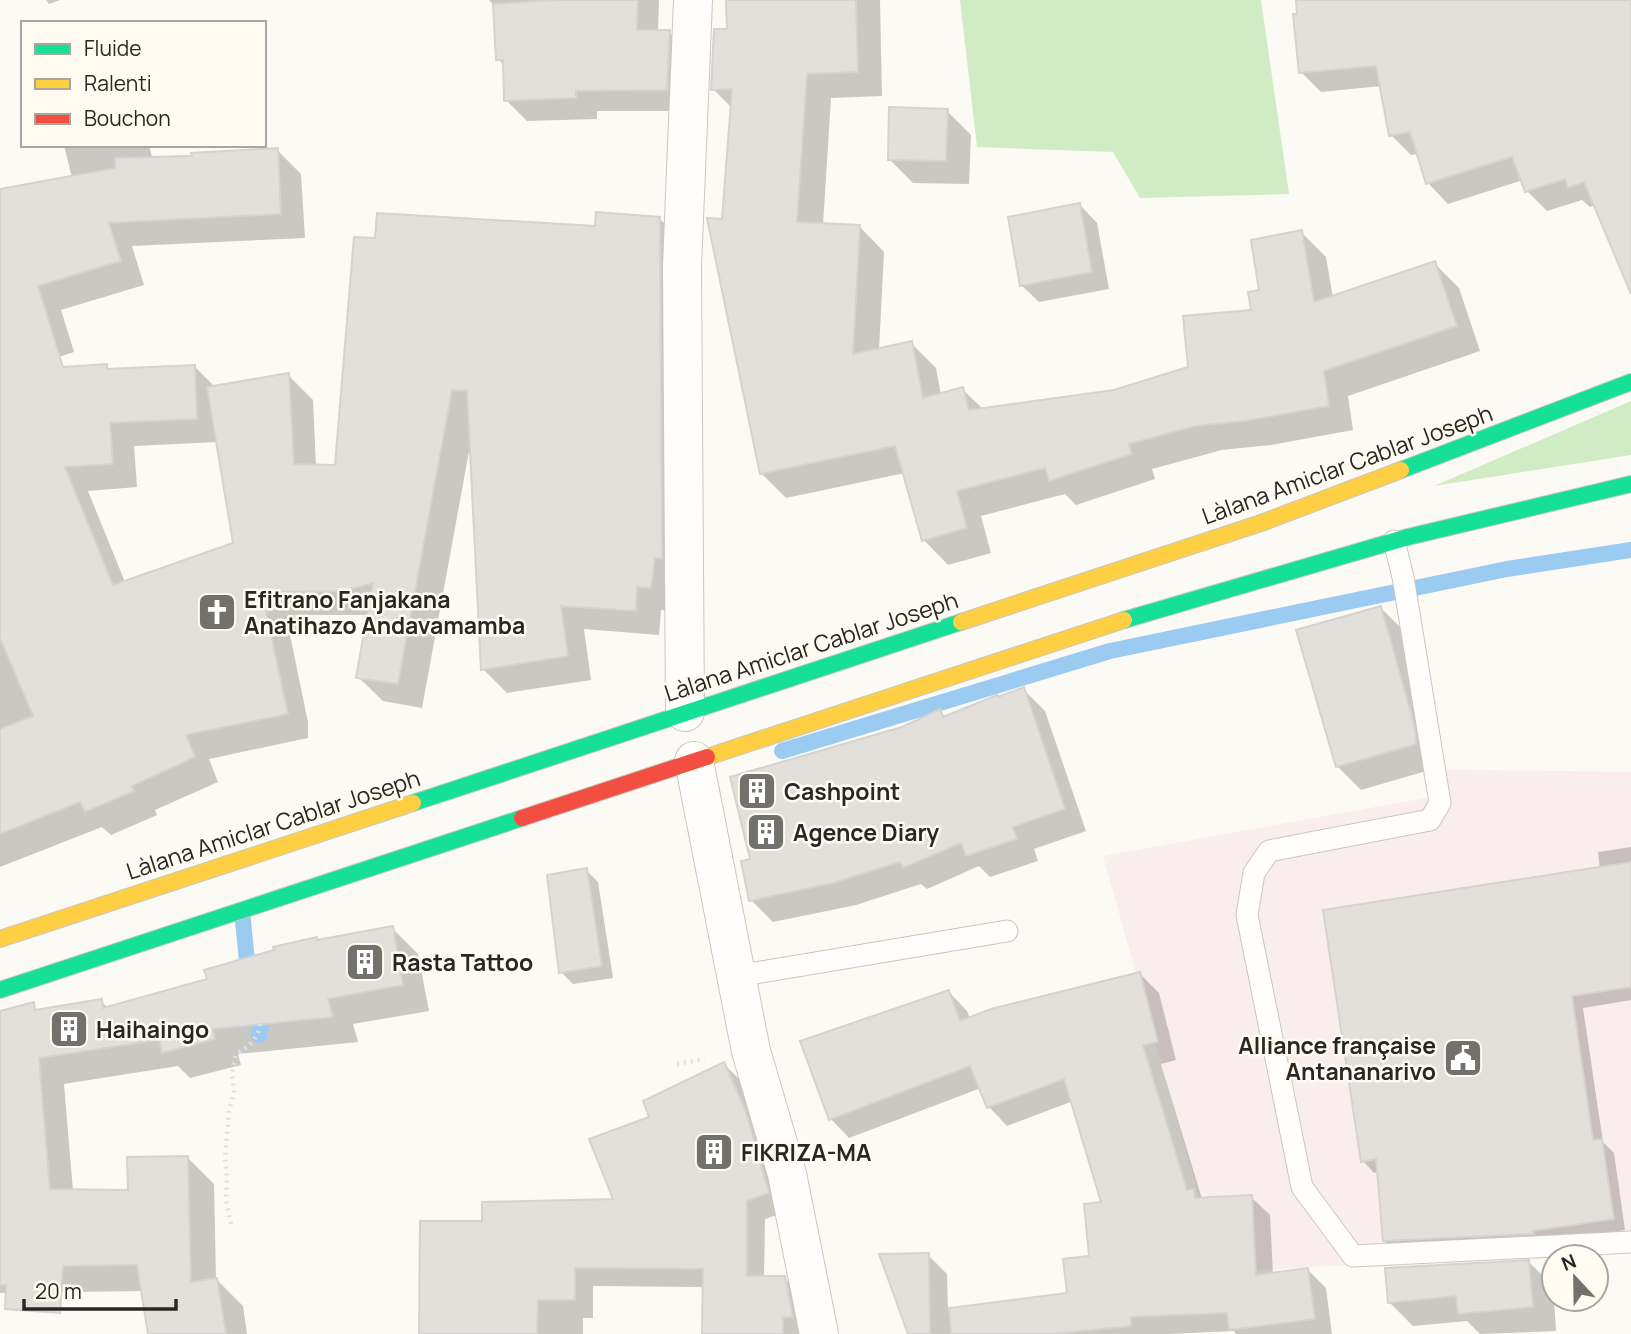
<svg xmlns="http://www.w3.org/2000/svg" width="1631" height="1334" font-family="Manrope,sans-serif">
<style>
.education{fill:#f9eeed}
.green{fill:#d1ebc4}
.shadow{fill:#0003;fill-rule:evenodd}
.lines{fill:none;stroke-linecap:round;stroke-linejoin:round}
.stream{stroke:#9bcbf1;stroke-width:16}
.building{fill:#e3e0dc;stroke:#d5d2cf;stroke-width:2}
.lane-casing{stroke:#c9c7c2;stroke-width:23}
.street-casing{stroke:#c9c7c2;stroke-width:40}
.fast-casing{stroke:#c9c7c2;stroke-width:18}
.slow-casing{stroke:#c9c7c2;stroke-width:18}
.jam-casing{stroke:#c9c7c2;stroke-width:18}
.path{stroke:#e2e1e0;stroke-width:4.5;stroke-dasharray:2 5;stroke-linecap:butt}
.lane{stroke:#fffefd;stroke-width:21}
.street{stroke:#fffefd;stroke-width:38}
.fast{stroke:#16e098;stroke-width:16}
.slow{stroke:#ffcf43;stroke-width:16}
.jam{stroke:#f24e42;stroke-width:16}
.labels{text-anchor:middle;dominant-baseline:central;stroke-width:5;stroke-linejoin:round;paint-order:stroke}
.street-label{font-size:23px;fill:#282723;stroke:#fffbf1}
.poi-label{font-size:23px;font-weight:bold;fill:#282723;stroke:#fffbf1;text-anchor:start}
</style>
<rect width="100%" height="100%" fill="#fcfaf4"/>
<!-- education -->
<path class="education" d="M1430,769l201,3v477l-411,23 -117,-416 333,-60z"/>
<!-- green -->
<path class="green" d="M960,0h301l28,194 -149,4 -27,-46 -136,-5z
M1631,401v54l-197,31z"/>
<!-- shadow -->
<path class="shadow" d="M46,0h14l-11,4z
M489,0h170l-1,32h11l21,21 -2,58h-91v8l-70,2 -21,-21 -1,-34 -7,-7 -3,-53z
M728,0h152l2,96 -51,2 -8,127 37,2 24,25 -5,98 32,-7 25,25 5,27 21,-6 21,20 132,-18 75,-23 63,-57 8,-19 40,-60 25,25 7,41 101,-35 25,25 21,63 -132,45 5,34 -82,15 -49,5 -70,19 3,10 -79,26 -11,-11 -84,22 10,37 -43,12 -24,-25 -19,-67 -119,25 -25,-25 -37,-252 8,-113 -19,-19 16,-58z
M1297,0h334v281l-36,-76 -5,2 -8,-7 -35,11 -20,-20 -4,-11 -75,24 -20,-21 -10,-29 -7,1 -20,-20 -9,-49 -61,6 -20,-20z
M947,111l24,24 -2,49 -56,-1 -24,-24z
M64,145h85l3,12 125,-7 24,24 4,64 -173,8 12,39 -83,25 13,42 -74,24v-185l72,-13z
M1080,205l17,18 12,66 -70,13 -18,-17z
M660,219l24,24 -10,368 -13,-1 -2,25 -75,-6 7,51 -84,13 -24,-24 -13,-223 -48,262 -39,-7 -25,-24 11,-62h-74l5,18 -10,2 18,87v16l-99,21 9,23 -63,28 2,5 -46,20 -9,-8 -102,40v-427l106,-74 5,5 84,-4 21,21 72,-13 25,25 3,67h21l260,-239zM218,442l17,102 -110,38 -37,-91 49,-4 -3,-41z
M1380,607l24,24 36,136 -79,23 -24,-24z
M1023,689l22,22 41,120 -52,18 4,12 -48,16 -11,-11 -52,23 -6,-5 -65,21 -83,17 -22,-22 1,-40 151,-131 36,-18 7,7z
M1631,847v153l-48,8 20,134 11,11 11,77 -81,12 -148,10 -12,-11 -5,-69 -5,1 -11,-12 237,-292 -2,-17z
M586,870l12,12 15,96 -40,6 -12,-12z
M392,928l26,26 11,57 -76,13 5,18 -120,12 3,11 -51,13 -12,-12 -114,18 9,107h57l58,-33 26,26 2,95 27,27 4,28h-97l-7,-43 -143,2v-262l101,-30 7,7 101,-28 110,-38z
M1140,974l19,19 17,67 -15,4 41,135 49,-2 19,18 3,59 35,-4 18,18 6,46h-96l-2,-3 -65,3h-259l18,-79 19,19 1,36 121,-16 22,-36 12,-55 -30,-102 -66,25 -18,-19 -8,-19 -132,50 -18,-19 118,-127 18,19 3,8z
M724,1064l18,18 44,130 -21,7 -1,59h20l19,18 7,38h-106v-47l-111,-1v32h-10v16h-162l63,-112 131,-22 36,-82z
M1529,1262l24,24 3,45 -76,3 -13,-13 -54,5 -24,-24z"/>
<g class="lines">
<!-- stream -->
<path class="stream" d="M782,751l328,-100 397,-82 124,-19
M242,911l5,50 6,18
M259,1035l4,-19 -3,-12"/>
</g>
<!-- building -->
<path class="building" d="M558,0h80l-1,30h33l-3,60 -91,1v7l-72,3 -1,-41h-7l-3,-56z
M726,0h130l2,72 -51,2 -10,148 63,3 -7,129 59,-13 11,57 40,-11 6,23 145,-20 74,-23 -5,-51 68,-6 -3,-18 11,-2 -8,-50 51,-10 12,72 121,-41 22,65 -133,45 5,35 -84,15 -49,5 -67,18 3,10 -83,27 -4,-13 -88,23 10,37 -45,13 -27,-95 -135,28 -53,-256 15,1 10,-130 -21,1 3,-61h13z
M1296,0h335v294l-47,-112 -16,6 -3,-9 -40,13 -13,-35 -86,27 -16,-52 -21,4 -13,-70 -77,7 -6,-59h4z
M889,107l59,2 -2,52 -58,-1z
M278,148l3,66 -172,9 12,38 -83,25 25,81 44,-3v5l88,-4 2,54 -87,4 3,41 -48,3 48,118 120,-42 -26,-156 82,-14 5,91 41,1 19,-228 21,1 2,-25 218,13 1,-14 64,5 2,341h-7l-4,30 -14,-1 -1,24 -75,-5 7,50 -87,14 -14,-279 -15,-1 -54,294 -42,-6 17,-95 -30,8 -71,1 5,17 -11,2 22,103 -102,21 9,22 -63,29 2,5 -49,21 -5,-10 -80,32v-105l33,-13 -33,-78v-449l115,-21v-10l77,-2 -1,-3z
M1080,203l12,69 -72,14 -12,-69z
M1381,606l32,114 4,24 -81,23 -40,-137z
M1024,687l41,122 -52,18 4,12 -51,17 -5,-13 -58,25 -3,-6 -67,21 -84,18 -8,-40 9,-2 -20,-82 172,-50 38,-18 3,8 54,-22 1,2z
M1631,862v125l-59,9 21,144 9,-1 12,80 -81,12 1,3 -151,7 -7,-82 -15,3 -38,-252z
M587,868l15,98 -43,7 -12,-98z
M393,926l10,59 -75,14 5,18 -120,12 2,10 -53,14 -3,-13 -120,18 11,131 78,1 -1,-33 61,-1 3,126 26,-4 9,56h-78l-11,-69 -74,1 -3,47 -55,-4 1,-24h-6v-274l34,-9 1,8 67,-11 1,9 104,-29 -3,-9 70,-20 -1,-3 44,-10v3z
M1140,972l18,70 -15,3 44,145 7,-1 1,9 57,-3 4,80 52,-7 7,51 -86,11 -2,-17 -96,4v9l-78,8h-102l-2,-26 118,-15 -4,-34 26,-3 -5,-52 17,-2 -37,-123 -77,29 -17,-42 -141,54 -29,-79 149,-51 11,31 31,-12z
M724,1062l21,47 24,84 -22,8v75h38l8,41 -10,1v16h-81l1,-65 -128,-1v32h-37l-1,34h-118l1,-113h62v-19l131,-3 -24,-60 60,-22 -6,-16z
M929,1253l1,81h-22l-29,-80z
M1529,1260l4,47 -75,7 -2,-18 -68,7 -3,-35z"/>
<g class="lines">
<!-- lane casing -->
<g class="lane-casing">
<path id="lane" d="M1394,541l9,36 37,226 -10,17 -161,31 -15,22 -7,42 55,272 51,69 278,-14
M737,976l270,-45"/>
</g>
<!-- street casing -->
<g class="street-casing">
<path id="street" d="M685,712l-3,-445 11,-267
M694,761l57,290 36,123 32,160"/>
</g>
<!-- fast casing -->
<g class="fast-casing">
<path id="fast" d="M1401,470l230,-88
M1124,620l284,-83 223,-53
M413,803l548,-181
M0,990l522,-172"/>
</g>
<!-- slow casing -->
<g class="slow-casing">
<path id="slow" d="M961,622l300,-99 140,-53
M707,757l417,-137
M0,939l413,-136"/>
</g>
<!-- jam casing -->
<g class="jam-casing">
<path id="jam" d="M522,818l185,-61"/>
</g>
<!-- path -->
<path class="path" d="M677,1064l28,-5
M231,1224l-5,-24 1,-22 -2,-20 4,-47 5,-18 -2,-20 4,-19c43,-22 18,-59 10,-96"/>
<!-- lane -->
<use href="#lane" class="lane"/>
<!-- street -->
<use href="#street" class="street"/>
<!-- fast -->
<use href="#fast" class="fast"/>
<!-- slow -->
<use href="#slow" class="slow"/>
<!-- jam -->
<use href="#jam" class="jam"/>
</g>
<!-- icons -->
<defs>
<g id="church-square" transform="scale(2.0125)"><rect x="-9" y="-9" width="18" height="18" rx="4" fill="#72716c" stroke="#fffbf1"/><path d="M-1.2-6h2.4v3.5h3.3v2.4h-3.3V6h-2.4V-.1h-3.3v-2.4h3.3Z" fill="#fff"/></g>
<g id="building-square" transform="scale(2.0125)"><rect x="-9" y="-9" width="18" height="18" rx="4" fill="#72716c" stroke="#fffbf1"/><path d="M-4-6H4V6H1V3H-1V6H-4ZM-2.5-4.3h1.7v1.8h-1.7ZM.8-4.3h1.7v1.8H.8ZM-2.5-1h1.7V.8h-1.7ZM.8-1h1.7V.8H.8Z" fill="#fff"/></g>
<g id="civic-square" transform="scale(2.0125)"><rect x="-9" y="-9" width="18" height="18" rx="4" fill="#72716c" stroke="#fffbf1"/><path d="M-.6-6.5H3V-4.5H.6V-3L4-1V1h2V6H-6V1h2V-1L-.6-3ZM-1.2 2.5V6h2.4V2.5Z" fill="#fff"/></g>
</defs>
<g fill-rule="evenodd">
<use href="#church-square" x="217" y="612"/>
<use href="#building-square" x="757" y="791"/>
<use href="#building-square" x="766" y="832"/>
<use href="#building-square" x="365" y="962"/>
<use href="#building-square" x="69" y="1029"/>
<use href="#civic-square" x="1463" y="1058"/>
<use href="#building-square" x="714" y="1152"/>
</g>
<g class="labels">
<!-- street labels -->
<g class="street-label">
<text transform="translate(1347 464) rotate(-20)">Làlana Amiclar Cablar Joseph</text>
<text transform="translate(811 646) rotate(-18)">Làlana Amiclar Cablar Joseph</text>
<text transform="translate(273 824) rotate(-18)">Làlana Amiclar Cablar Joseph</text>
</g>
<!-- poi labels -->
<g class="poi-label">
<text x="244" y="599">Efitrano Fanjakana<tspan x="244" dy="26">Anatihazo Andavamamba</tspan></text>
<text x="784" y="791">Cashpoint</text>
<text x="793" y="832">Agence Diary</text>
<text x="392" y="962">Rasta Tattoo</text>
<text x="96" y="1029">Haihaingo</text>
<text x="1436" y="1045" text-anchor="end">Alliance française<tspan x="1436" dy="26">Antananarivo</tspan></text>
<text x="741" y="1152">FIKRIZA-MA</text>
</g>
</g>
<!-- legend -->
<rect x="21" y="21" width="245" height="126" fill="#fffbf1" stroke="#a9a69f" stroke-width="2"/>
<rect x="35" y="44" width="35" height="10" fill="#16e098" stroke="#a9a69f" stroke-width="2"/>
<text x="84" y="56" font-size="21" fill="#282723">Fluide</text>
<rect x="35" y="79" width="35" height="10" fill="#ffcf43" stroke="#a9a69f" stroke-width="2"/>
<text x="84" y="91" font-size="21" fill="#282723">Ralenti</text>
<rect x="35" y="114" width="35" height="10" fill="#f24e42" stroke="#a9a69f" stroke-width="2"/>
<text x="84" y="126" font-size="21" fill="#282723">Bouchon</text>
<!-- north arrow -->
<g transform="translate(1575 1278) rotate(338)"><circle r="33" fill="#fffbf1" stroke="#a9a69f" stroke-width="2"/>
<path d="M0-5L12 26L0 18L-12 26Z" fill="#72716c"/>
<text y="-10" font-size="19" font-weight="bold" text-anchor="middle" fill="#282723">N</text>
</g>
<!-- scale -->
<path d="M24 1299v10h152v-10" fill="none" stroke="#282723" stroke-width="3.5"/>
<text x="35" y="1299" font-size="21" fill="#282723" stroke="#fffbf1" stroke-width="5" paint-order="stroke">20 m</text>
</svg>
